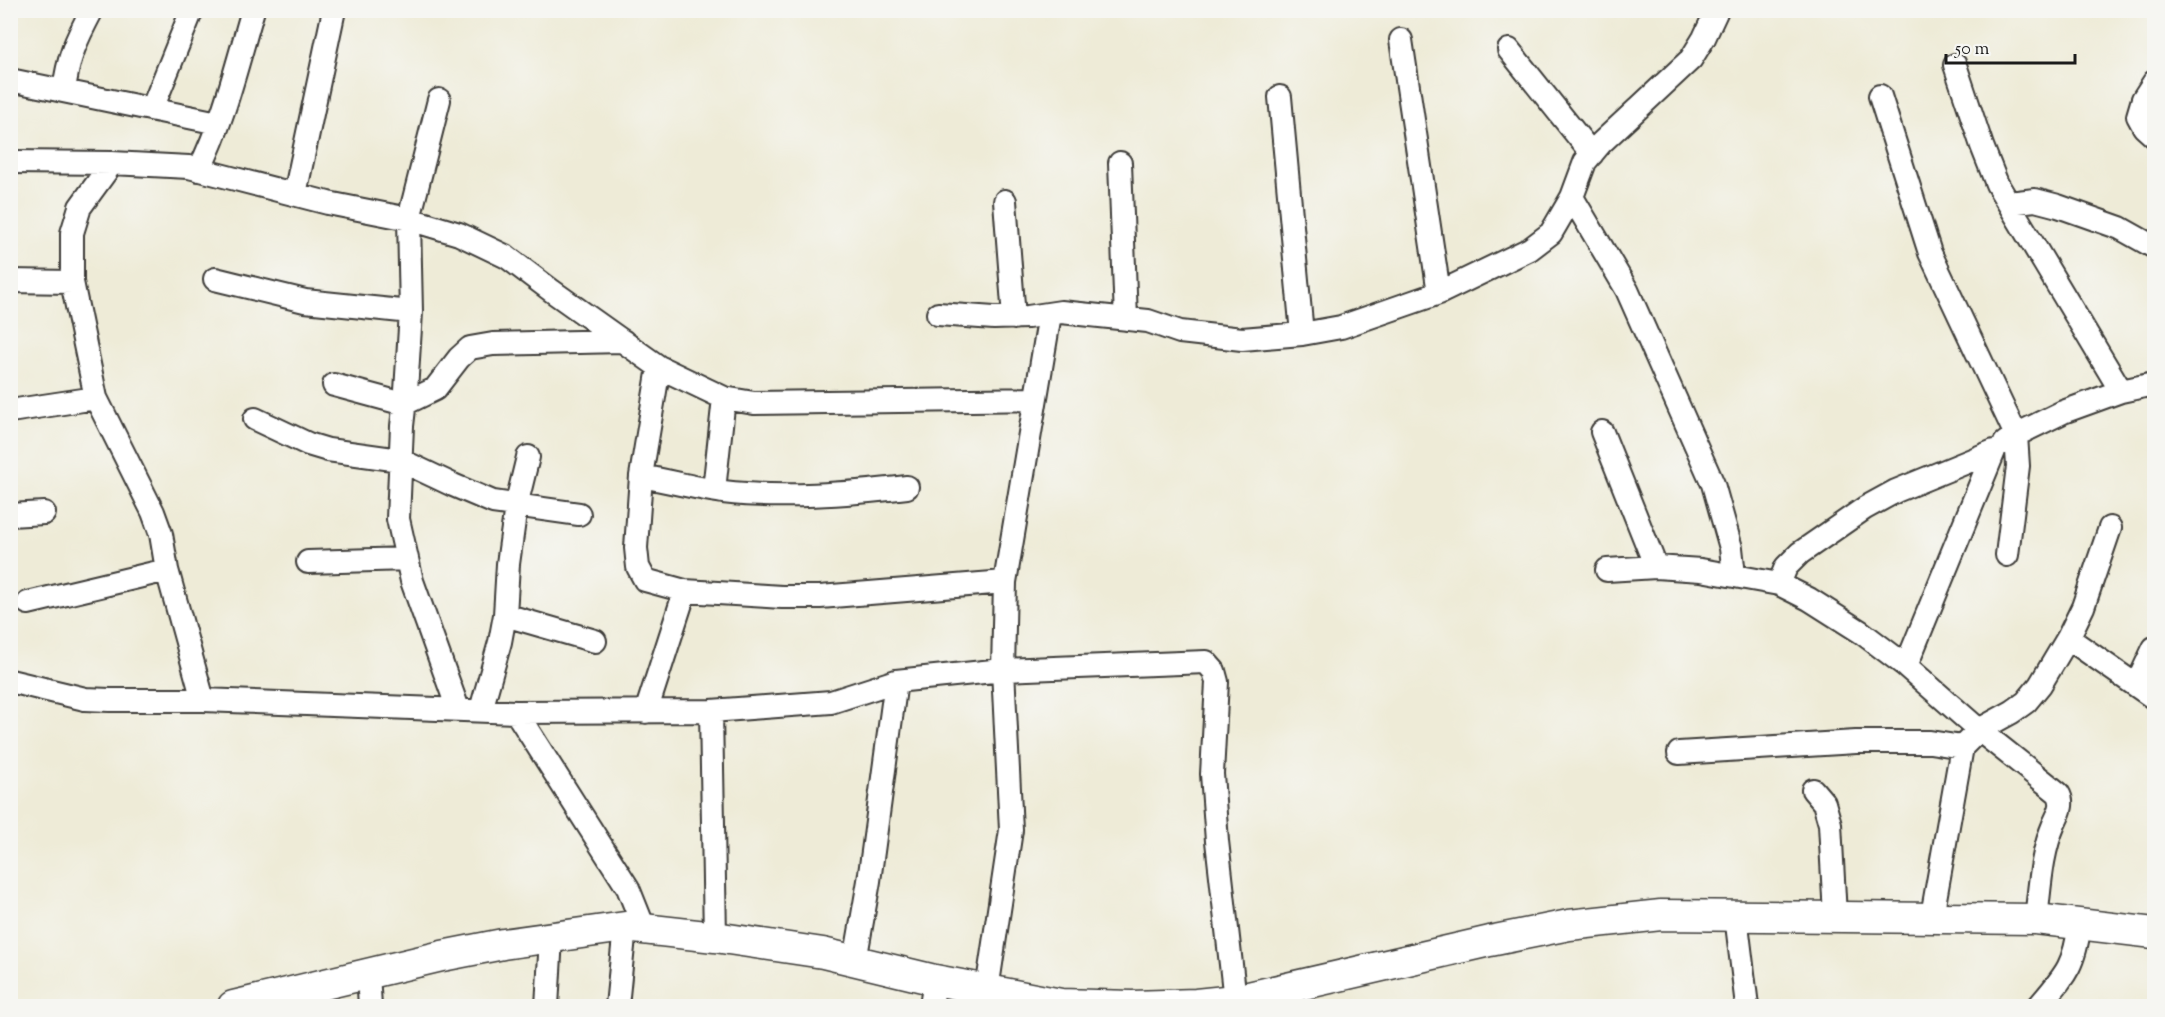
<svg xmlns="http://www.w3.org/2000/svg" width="2165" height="1017" font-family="'Sorts Mill Goudy',serif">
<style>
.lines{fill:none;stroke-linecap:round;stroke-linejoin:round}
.minor-casing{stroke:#3c3b38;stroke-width:26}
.major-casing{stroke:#3c3b38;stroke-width:33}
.minor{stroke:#fff;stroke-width:22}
.major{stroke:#fff;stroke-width:30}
</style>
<rect width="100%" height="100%" fill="#f6f6f2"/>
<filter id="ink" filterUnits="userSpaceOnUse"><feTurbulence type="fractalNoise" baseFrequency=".0167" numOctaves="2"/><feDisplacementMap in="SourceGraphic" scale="12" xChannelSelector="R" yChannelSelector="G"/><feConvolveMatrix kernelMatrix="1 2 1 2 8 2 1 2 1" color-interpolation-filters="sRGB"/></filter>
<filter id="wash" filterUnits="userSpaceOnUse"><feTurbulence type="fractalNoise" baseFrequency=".008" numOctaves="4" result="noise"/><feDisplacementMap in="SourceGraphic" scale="24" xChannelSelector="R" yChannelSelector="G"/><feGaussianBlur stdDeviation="1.35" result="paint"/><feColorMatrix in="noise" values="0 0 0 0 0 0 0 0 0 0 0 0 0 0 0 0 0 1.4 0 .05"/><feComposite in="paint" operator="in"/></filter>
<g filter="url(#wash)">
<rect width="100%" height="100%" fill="#eeebd7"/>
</g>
<g filter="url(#ink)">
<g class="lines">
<!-- minor casing -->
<g class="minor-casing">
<path id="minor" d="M1401,40l38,253
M1509,50l83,104
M1955,65l27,81 15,38 124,207 -58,21 -47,23 2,31 -11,89
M10,80l208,43
M2154,82l-11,17 -5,17 6,11 10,9
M64,91c4,-34 12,-51 28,-81
M1880,96l50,157 86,182 -11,8
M1280,97l22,237
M439,100l-30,119 2,93 -5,79 -4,35 -4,93 14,62 46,128
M152,109l40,-99
M10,162l102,1 77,4 139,36 81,16 50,15 48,23 45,34 107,76 65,31 30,5 281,-4
M112,163l-32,44 -8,26v49l24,116 57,114 8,22 6,36 36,130
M1120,163l6,156
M199,170c25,-50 38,-106 54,-160
M295,194l39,-184
M1572,197l55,93 86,194 18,64 3,27
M1005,201l9,117
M2009,203l26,-3 23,6 62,22 34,19
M215,279l90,22 106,11
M10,281l62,1
M938,314l56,4 34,-1 33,-5 87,9 32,11 62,7 60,-5 39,-7 98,-34 91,-44 21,-16 21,-36 13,-35 16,-19 90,-84 13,-21 13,-28
M659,367l-18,109 -5,72 2,19 7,13 40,11 97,6h38l185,-15
M334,385l70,19 31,-15 24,-31 11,-10 23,-4 130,-3
M2121,391l33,-7
M10,411l86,-13
M255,419l53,25 20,6 72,10 53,25 40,17 86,12
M1602,432l54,135
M641,476c27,5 54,12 82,16 60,7 124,2 184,-5
M714,490l10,-92
M10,515l34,-2
M308,562l99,-3
M1607,570l49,-3 45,3 78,14
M28,603l139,-33
M505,615l90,26
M2068,638l15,-31 27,-79
M1906,666l88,-215 -98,40 -31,17 -65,45 -14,14 -7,17 30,15 52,33 45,34 73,64 79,63c7,11 1,20 -4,31 -13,30 -14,63 -18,95
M10,681l75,18 25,1h93l313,12 195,-1 120,-9 65,-21 107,-11 203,-8 8,9 3,11 -5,92 5,67 18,159
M2137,684l17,-36
M481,710l19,-68 5,-27 3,-51 8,-58 12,-49
M711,711l4,226
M516,712l112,176 16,40
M646,712l39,-121
M1679,753l177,-11h74l32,5
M1813,790l11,13 6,21 5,92
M1736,916l11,90
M1932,916l30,-169 17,-17 33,-18 14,-10 14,-17 28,-47 86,60
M855,961l14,-80 27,-200
M368,974l2,32
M987,990l24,-160 -8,-160 2,-88 45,-268
M547,1006l4,-68
M617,1006l8,-79
M931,1006l4,-26
M2039,1006c27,-32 35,-39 41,-82"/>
</g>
<!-- major casing -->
<g class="major-casing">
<path id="major" d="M233,1006l209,-50 61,-12 122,-17 90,10 108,16 112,27 126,24 71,2 64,-2 39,-4 255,-59 79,-16 92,-10 375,4 118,14"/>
</g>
<!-- minor -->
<use href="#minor" class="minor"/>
<!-- major -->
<use href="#major" class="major"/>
</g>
</g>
<!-- margin -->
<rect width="2165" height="1017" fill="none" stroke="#f6f6f2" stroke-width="36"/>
<!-- scale -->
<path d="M1946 54v9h129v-9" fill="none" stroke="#1c1c1c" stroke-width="3"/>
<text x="1955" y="54" font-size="18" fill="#1c1c1c" stroke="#f6f6f2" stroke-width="4.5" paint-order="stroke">50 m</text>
</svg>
